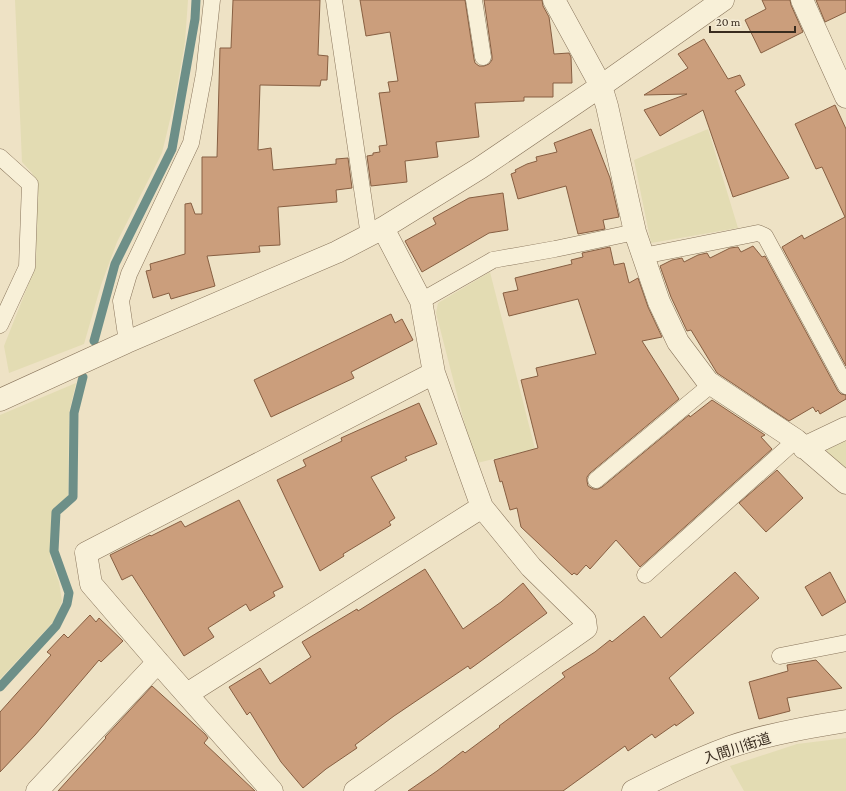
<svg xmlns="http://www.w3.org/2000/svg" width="846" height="791" font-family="'Crimson Pro','Noto Sans JP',serif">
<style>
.farmland{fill:#e3dcb3}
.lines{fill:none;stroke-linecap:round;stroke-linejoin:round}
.stream{stroke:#6d8f88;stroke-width:9}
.building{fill:#cb9e7c;stroke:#875f42}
.service-casing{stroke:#88745b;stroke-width:17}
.minor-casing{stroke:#88745b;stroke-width:23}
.service{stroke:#f8f0d8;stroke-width:16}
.minor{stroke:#f8f0d8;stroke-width:22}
.labels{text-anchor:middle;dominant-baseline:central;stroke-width:3;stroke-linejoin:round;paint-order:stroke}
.street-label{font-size:14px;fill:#392c1f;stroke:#f5ecd5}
</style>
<rect width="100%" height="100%" fill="#eee2c5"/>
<!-- farmland -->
<path class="farmland" d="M15,0h173l-3,42 -10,57 -13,54 -45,89 -16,43 -17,59 -75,29 -5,-27 32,-81 1,-78 -5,-14 -10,-11z
M708,129l30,99 -87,15 -17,-83z
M490,272l45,177 -58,14 -8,-22 -33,-128 2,-10z
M76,383l-7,30 -1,83 -14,12 -4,50 9,24 3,19 -7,19 -55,59v-264z
M846,437v35l-19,-15v-12z
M846,738v53h-102l-14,-25 67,-22z"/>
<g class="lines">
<!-- stream -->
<path class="stream" d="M94,341l21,-77 57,-115 23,-130 1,-19
M0,687l56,-61 11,-22 2,-11 -15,-42 2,-39 17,-15 1,-84 9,-36"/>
</g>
<!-- building -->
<path class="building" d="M233,0h87l-2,55 10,1 -1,24h-6l-1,6 -60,-1 -2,65 13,-2 2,22 63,-6v-5l12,-1 4,30 -16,2 1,12 -59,5 2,38 -21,1 1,6 -53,4 8,30 -44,13 -2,-6 -16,5 -7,-27 5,-1 -1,-6 35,-10v-50l6,-1 4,11h7v-57h15l3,-109h11z
M360,0h105l9,59 1,4 4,3h5l5,-2 3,-4v-4l-8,-56h58l1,6 6,11 5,37 15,-1 2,4 1,26h-19v14h-29v4l-49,2 4,34 -43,5 2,15 -33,4 2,21 -36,4 -4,-30 6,-1v-2l7,-1 -1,-6 8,-1 -8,-52 11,-1 -2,-10 10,-1 -8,-49 -24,4z
M762,0h28l1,5 12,27 -42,21 -16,-33 21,-11z
M816,0h30v12l-21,10z
M704,39l24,40 12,-4 5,10 -10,6 54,87 -56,19 -30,-87 -43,26 -16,-26 43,-16 -43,1 44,-27 -10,-14z
M835,105l11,24v237l-64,-119 20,-12 2,4 41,-22 -23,-50 -6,2 -21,-45z
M591,129l19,49 9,39 -16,3 2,9 -27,5 -12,-48 -48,13 -7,-25 5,-2 -1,-2 12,-6 10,-3 -1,-4 21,-5 -3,-9z
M503,193l5,37 -19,3 -67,39 -17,-31 31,-17 -3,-6 36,-20z
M753,246l9,11 3,-1 73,135 3,3 5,1v4l-26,15 -2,-4 -2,2 -3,-5 -24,14 -72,-48 -26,-43 -4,1 -16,-34 -11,-31 12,-6 10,-2 2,4 14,-7 9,-2 3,5 20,-10 8,-1 3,5z
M610,247l4,18 10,-2 5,20 9,-5 10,29 14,30 -20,4 37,58 -89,74 -3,4v4l1,5 5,3h5l4,-2 87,-72 1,2 22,-17 53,35 -4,2 11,12 -132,118 -24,-27 -26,29 -4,-4 -9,10 -3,-2 -2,2 -51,-48 -4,-19 -7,2 -8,-29 -2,1 -6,-22 44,-12 -17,-68 17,-4 -2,-8 60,-14 -18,-55 -69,17 -6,-23 15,-3 -3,-12 57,-14 -1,-4 12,-3 -1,-4z
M391,314l4,9 7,-4 11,21 -62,32 3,6 -83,39 -17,-37z
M419,403l18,41 -32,13 2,3 -36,17 24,41 -6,4 2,3 -48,29 1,2 -24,15 -43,-91 29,-14 -3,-6 39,-19 -1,-3z
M777,470l26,28 -37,34 -27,-29z
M239,500l44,87 -10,5 2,4 -25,15 -4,-7 -38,24 6,9 -30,19 -52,-81 -10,5 -12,-25 40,-20 1,1 30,-15 4,6z
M425,569l38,60 38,-27 22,-19 24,30 -77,56 -2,-3 -74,50 -39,29 2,3 -31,21 -23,19 -22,-26 -31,-50 -3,3 -18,-28 31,-19 10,16 41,-27 -9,-15 55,-33 1,2z
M735,572l24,26 -90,80 25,35 -18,13 -1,-2 -20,14 -3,-4 -24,17 -3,-5 -62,45h-155l29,-20 26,-20 2,2 35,-26 -1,-1 66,-49 -3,-4 33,-21 15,-12 2,2 32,-26 17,22z
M830,572l16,30 -24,14 -17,-29z
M90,615l6,7 3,-4 24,23 -22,21 -2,-2 -64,75 -35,37v-60l51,-57 -4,-3 17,-18 4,4z
M816,660l26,28 -55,10 3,13 -31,8 -10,-37 39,-11 -1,-6z
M152,686l53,48 3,4 -4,5 51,48h-197l48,-53 -1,-1z"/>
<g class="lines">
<!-- service casing -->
<g class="service-casing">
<path id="service" d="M334,0l35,236
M474,0l9,57
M0,157l30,27 -3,83 -27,58
M643,256l115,-23 7,3 81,150
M421,301l72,-41 62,-11 80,-17
M127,342l-6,-41 8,-27 62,-131 13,-69 8,-74
M596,480l116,-96
M645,575l151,-135
M780,656l66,-13"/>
</g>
<!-- minor casing -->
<g class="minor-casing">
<path id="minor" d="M554,0l47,86 6,20 28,126 24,70 19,40 30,40 88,58 50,43
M802,0l44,97
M0,400l127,-58 210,-90 46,-24 97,-60 121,-82 122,-86
M804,448l42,-20
M187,694l295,-187
M37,791l121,-129
M272,791l-114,-129 -67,-78 -5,-31 348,-180
M355,791l231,-163 -1,-8 -54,-53 -49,-60 -48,-134 -13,-72 -38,-73
M633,791c31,-16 64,-32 97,-44 37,-13 77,-20 116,-26"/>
</g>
<!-- service -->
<use href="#service" class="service"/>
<!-- minor -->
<use href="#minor" class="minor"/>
</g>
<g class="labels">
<!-- street labels -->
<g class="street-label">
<text transform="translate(737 748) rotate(-18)">入間川街道</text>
</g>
</g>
<!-- scale -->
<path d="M710 26v6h85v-6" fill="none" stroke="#392c1f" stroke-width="2"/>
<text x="716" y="26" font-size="12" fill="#392c1f" stroke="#f5ecd5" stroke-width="3" paint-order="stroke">20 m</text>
</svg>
